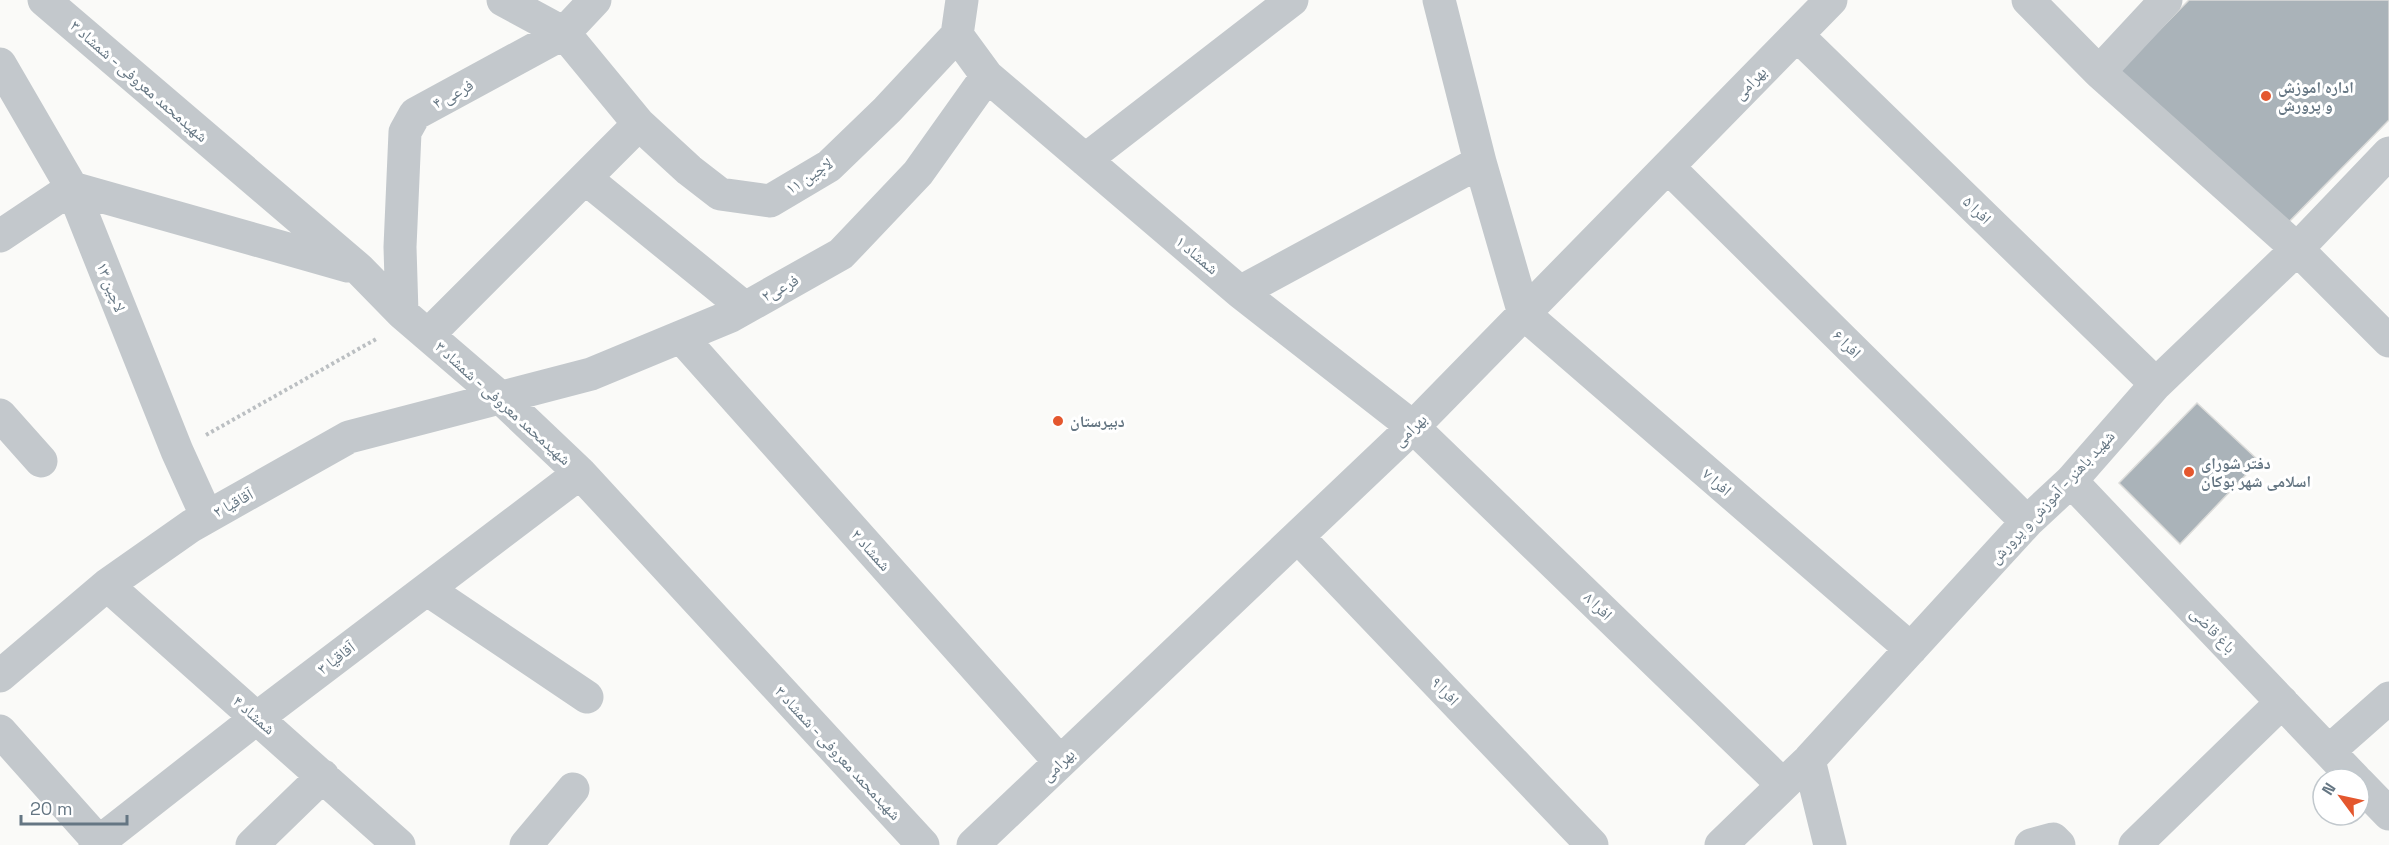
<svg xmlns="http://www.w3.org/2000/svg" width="2389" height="845" font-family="'Space Grotesk','Noto Naskh Arabic',sans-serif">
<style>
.building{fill:#aab3b9;stroke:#dcdcda;stroke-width:1.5}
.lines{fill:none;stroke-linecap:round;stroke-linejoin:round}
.path{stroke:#bbbfc2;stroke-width:4;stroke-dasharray:3 3;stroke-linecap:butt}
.minor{stroke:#c3c8cc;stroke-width:33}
.poi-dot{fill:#e4572e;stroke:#fff;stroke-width:2}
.labels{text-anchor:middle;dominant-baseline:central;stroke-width:6;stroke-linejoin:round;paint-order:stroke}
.street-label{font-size:16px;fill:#657683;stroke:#fff}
.poi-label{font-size:16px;font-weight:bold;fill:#657683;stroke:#fff;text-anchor:start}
</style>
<rect width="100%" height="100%" fill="#fafaf8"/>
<!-- building -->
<path class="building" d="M2189,0h200v120l-109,111 -161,-160z
M2197,403l62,58 -79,83 -61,-61z"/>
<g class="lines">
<!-- path -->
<path class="path" d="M206,435l172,-97"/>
<!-- minor -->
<path class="minor" d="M44,0l315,269 43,44 99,85 79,75 343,372
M503,0l61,33 31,-33
M962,0l-5,35 30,41 253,216 173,135 369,357
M1439,0l41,162 44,152 387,335
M2028,0l71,72 198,177 92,92
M1797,35l359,349
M0,64l72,124 105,263 30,66
M2099,72l67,-72
M1085,160l207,-160
M1668,167l359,355
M585,178l160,130
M0,236l72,-48 276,78
M1240,292l240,-130
M402,313l-2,-66 5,-115 10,-18 149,-81 75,91 50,46 31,24 50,7 59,-35 58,-56 70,-75
M428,335l211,-211
M682,338l378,424
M0,415l41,46
M2071,481l284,298
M1298,537l294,308
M107,585l292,260
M428,590l159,107
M0,676l107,-91 84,-59 158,-89 242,-63 140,-58 110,-62 77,-81 69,-97
M0,731l99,111
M2329,751l60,-53
M1809,760l21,85
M2359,783l30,31
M95,845l162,-127 323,-245
M252,845l71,-69
M526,845l47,-56
M973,845l440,-418 418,-427
M1721,845l88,-85 218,-238 44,-41 85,-97 141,-135 92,-96
M2031,845l22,-6 6,6
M2135,845l147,-143"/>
</g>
<!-- markers -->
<g class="poi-dot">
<circle cx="2266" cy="96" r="6"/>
<circle cx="1058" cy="421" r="6"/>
<circle cx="2189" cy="472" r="6"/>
</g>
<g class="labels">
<!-- street labels -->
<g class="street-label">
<text transform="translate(139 81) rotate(41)">شهیدمحمد معروفی - شمشاد ۳</text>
<text transform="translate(1750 83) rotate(-46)">بهرامی</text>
<text transform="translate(453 94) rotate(-29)">فرعی ۴</text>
<text transform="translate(809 176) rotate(-33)">لاچین ۱۱</text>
<text transform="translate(1977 210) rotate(44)">افرا ۵</text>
<text transform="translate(1197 255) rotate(40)">شمشاد ۱</text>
<text transform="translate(111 287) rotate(68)">لاچین ۱۳</text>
<text transform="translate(780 288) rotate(-29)">فرعی۲</text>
<text transform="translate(1847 344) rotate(45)">افرا ۶</text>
<text transform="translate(503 403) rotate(42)">شهیدمحمد معروفی - شمشاد ۳</text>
<text transform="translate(1410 430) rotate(-44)">بهرامی</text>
<text transform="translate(1717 482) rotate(41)">افرا ۷</text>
<text transform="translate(2052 497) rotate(-47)">شهید باهنر - آموزش و پرورش</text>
<text transform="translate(233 503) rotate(-29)">آقاقیا ۲</text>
<text transform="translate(871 550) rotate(48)">شمشاد ۲</text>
<text transform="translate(1598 606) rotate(44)">افرا ۸</text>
<text transform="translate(2213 630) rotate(46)">باغ قاضی</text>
<text transform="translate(336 658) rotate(-37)">آقاقیا ۳</text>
<text transform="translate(1445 691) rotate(46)">افرا ۹</text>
<text transform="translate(254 715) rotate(41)">شمشاد ۴</text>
<text transform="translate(838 753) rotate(47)">شهیدمحمد معروفی - شمشاد ۳</text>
<text transform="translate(1058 765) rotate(-44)">بهرامی</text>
</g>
<!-- poi labels -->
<g class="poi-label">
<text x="2278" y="87">اداره اموزش<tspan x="2278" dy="18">و پرورش</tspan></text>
<text x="1070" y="421">دبیرستان</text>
<text x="2201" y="463">دفتر شورای<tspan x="2201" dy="18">اسلامی شهر بوکان</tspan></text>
</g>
</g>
<!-- north arrow -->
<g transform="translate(2341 797) rotate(303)"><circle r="28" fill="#ffffff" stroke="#c1c8cd" stroke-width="1.5"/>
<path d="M0-4.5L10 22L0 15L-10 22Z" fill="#e4572e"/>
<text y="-9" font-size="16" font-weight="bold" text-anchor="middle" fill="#657683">N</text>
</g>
<!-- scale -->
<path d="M21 815v9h106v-9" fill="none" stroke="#657683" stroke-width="3"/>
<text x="30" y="815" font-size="18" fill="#657683" stroke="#ffffff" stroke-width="4.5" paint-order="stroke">20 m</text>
</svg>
